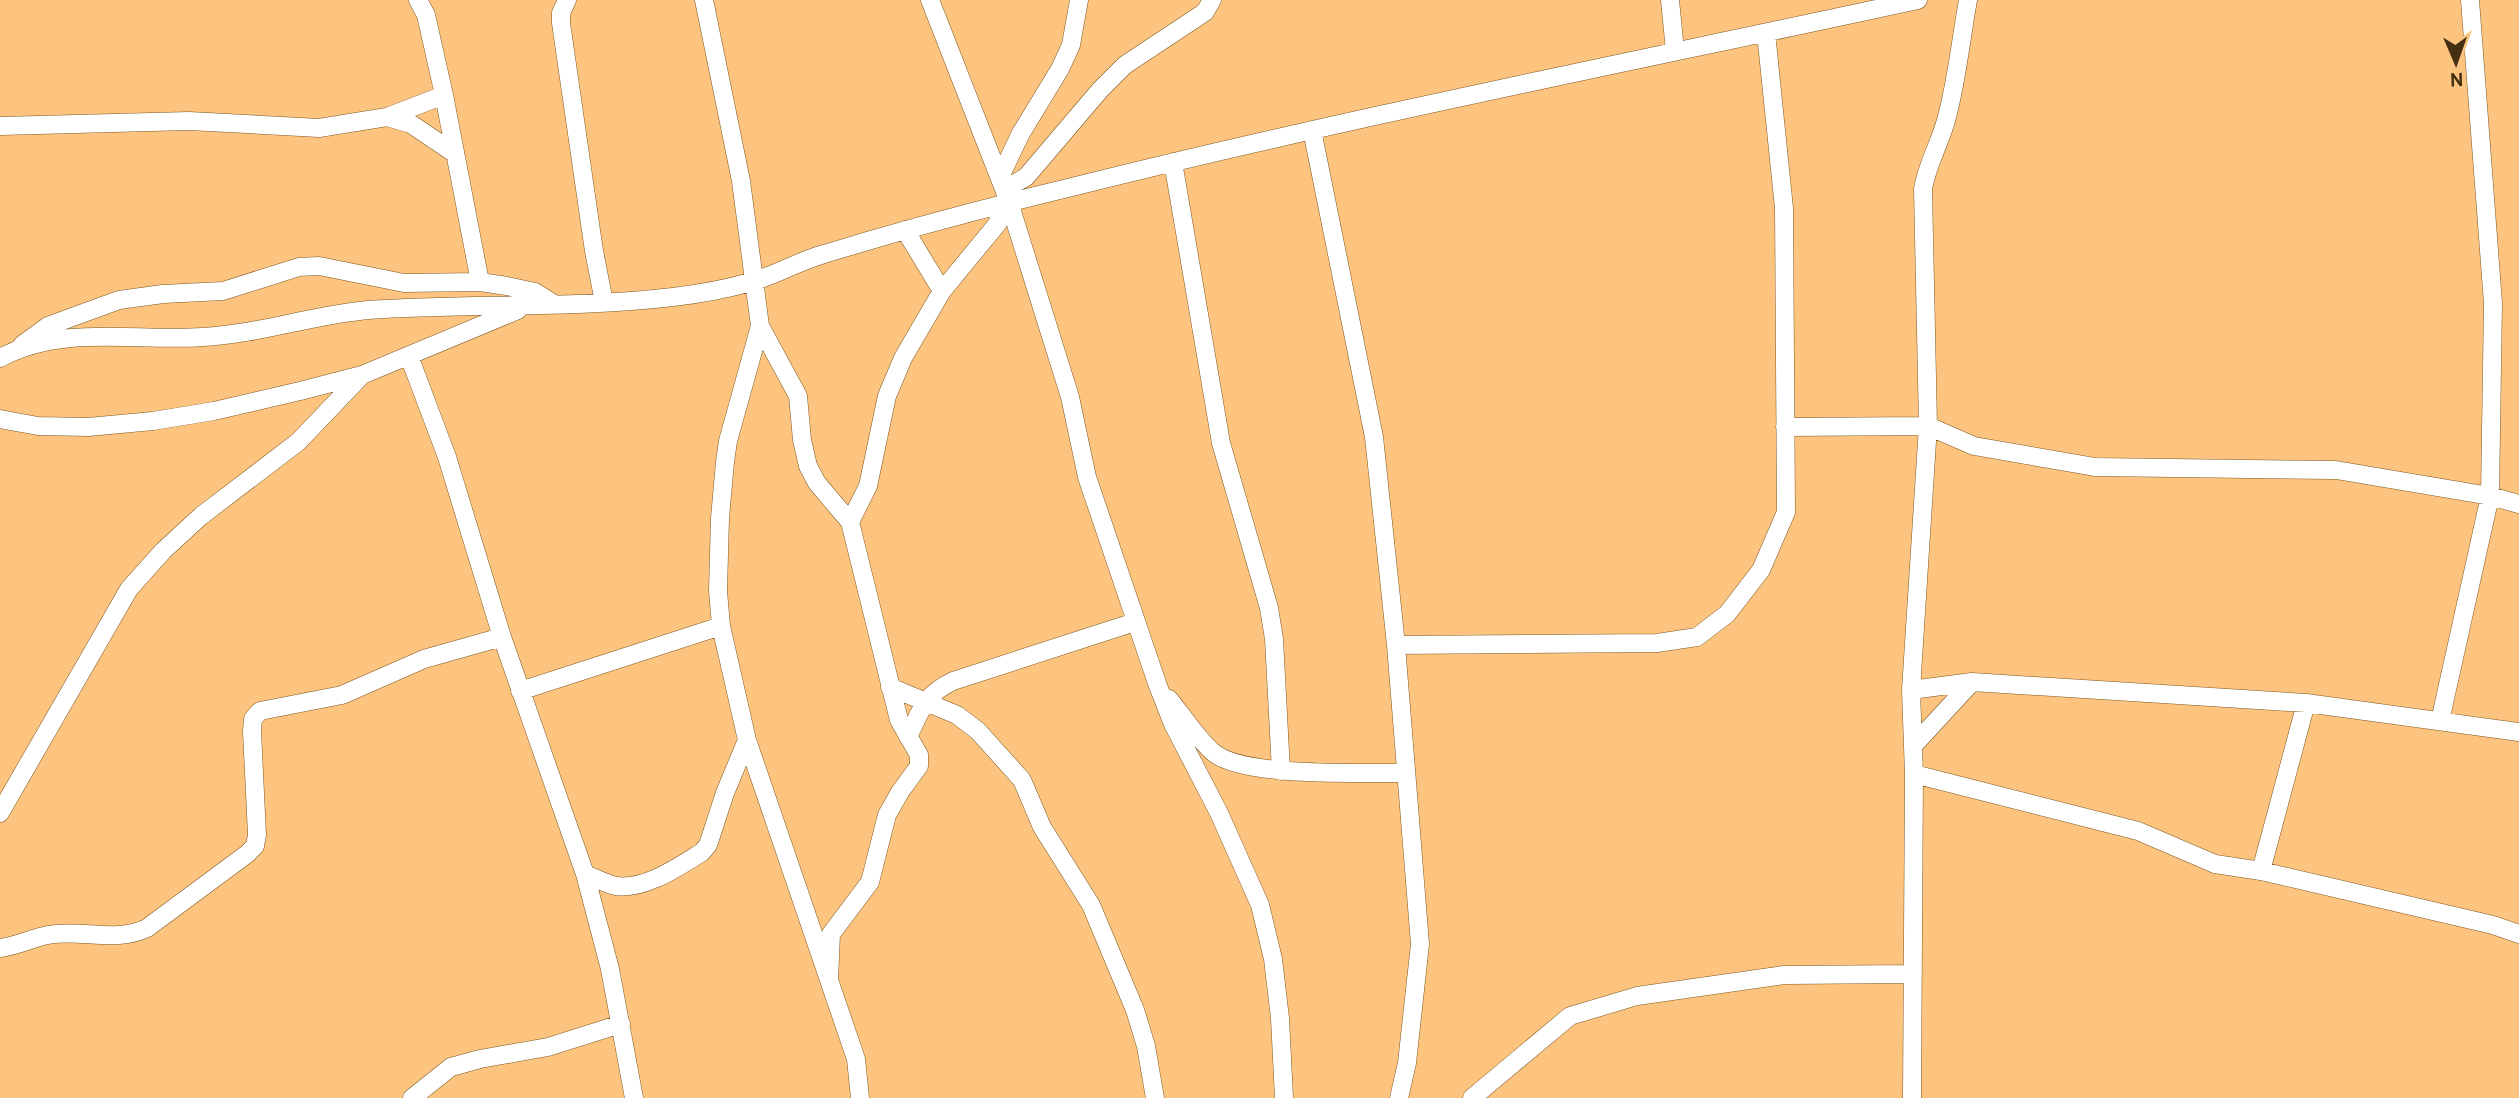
<svg xmlns="http://www.w3.org/2000/svg" width="2519" height="1098" font-family="Overpass,sans-serif">
<style>
.lines{fill:none;stroke-linecap:round;stroke-linejoin:round}
.street-casing{stroke:#7e5721;stroke-width:19}
.street{stroke:#fff;stroke-width:18}
</style>
<rect width="100%" height="100%" fill="#fcc47f"/>
<g class="lines">
<!-- street casing -->
<g class="street-casing">
<path id="street" d="M418,0l8,15 18,80 36,187
M567,0l-6,13v10l33,228 10,51
M704,0l37,181 19,145 38,70 4,44 6,26 9,17 33,39 49,198 20,35v11l-19,26 -13,23 -17,67 -39,52 -2,46
M930,0l79,202 61,195 17,80 71,209 15,38 46,89 41,92 13,54 7,59 4,80
M1670,0l5,51
M387,117l24,7 43,29
M0,126l189,-5 130,7 68,-11 57,-22
M1312,130l62,307 22,208 24,299 -13,119 -8,35
M1173,162l48,281 48,165 5,31 7,132
M1000,177l21,-44 39,-64 11,-24 8,-45
M1005,189l21,-12 74,-87 25,-25 80,-53 7,-12
M905,230l37,61
M760,326l-32,115 -3,21 -5,56 -2,73 3,35 26,114 109,319 4,39
M22,345l26,-19 71,-26 44,-6 60,-3 76,-24 20,-1 85,17 76,-1 27,4 28,6 19,12
M409,356l38,101 55,180 83,237 25,95 24,129
M0,358c62,-34 136,-16 203,-21 56,-3 110,-22 165,-27 102,-7 204,-1 305,-13 26,-3 53,-8 78,-15 25,-7 48,-21 73,-28 82,-25 165,-47 248,-67 280,-70 564,-126 846,-187
M0,419l38,7 50,1 65,-6 61,-10 86,-20 62,-16 156,-65
M1785,427l143,-1 46,20 121,21 241,3 154,26 29,8
M850,522l18,-36 19,-90 16,-38 39,-67 56,-68 2,-18
M1396,645l261,-2 40,-6 30,-23 34,-44 25,-58 -2,-304 -18,-175
M890,687l67,28 21,16 44,49 20,47 49,78 44,105 11,36 9,52
M1911,690l61,-8 334,21 213,29
M520,691l201,-65
M1169,699c12,15 31,43 45,54 32,25 149,19 192,20
M2440,721l50,-225 3,-193 -23,-303
M908,737c13,-27 16,-42 45,-56l182,-59
M1913,746l59,-64
M1914,774l224,57 77,33 46,7 232,54 26,9
M0,813l129,-224 34,-38 38,-35 97,-74 64,-67
M2261,871l45,-168
M585,874c10,4 21,10 31,12 29,4 62,-19 86,-34l6,-7 17,-52 22,-53
M0,948c17,-2 32,-10 48,-13 33,-6 69,8 99,-7l100,-74 8,-8 2,-11 -5,-104 1,-12 7,-8 82,-16 82,-36 78,-22
M412,1098l39,-31 29,-8 68,-12 73,-23
M1472,1098l98,-82 67,-20 147,-21 129,-1
M1912,1098l2,-324 -3,-84 17,-264 -5,-237c5,-28 17,-45 24,-72 10,-38 14,-78 21,-117"/>
</g>
<!-- street -->
<use href="#street" class="street"/>
</g>
<!-- north arrow -->
<g transform="translate(2456 63) rotate(178)" stroke="#fcc47f" stroke-width="5" paint-order="stroke">
<path d="M0-5L12 26L0 18L-12 26Z" fill="#452f11"/>
<text y="-10" font-size="19" font-weight="bold" text-anchor="middle" fill="#452f11">N</text>
</g>
</svg>
